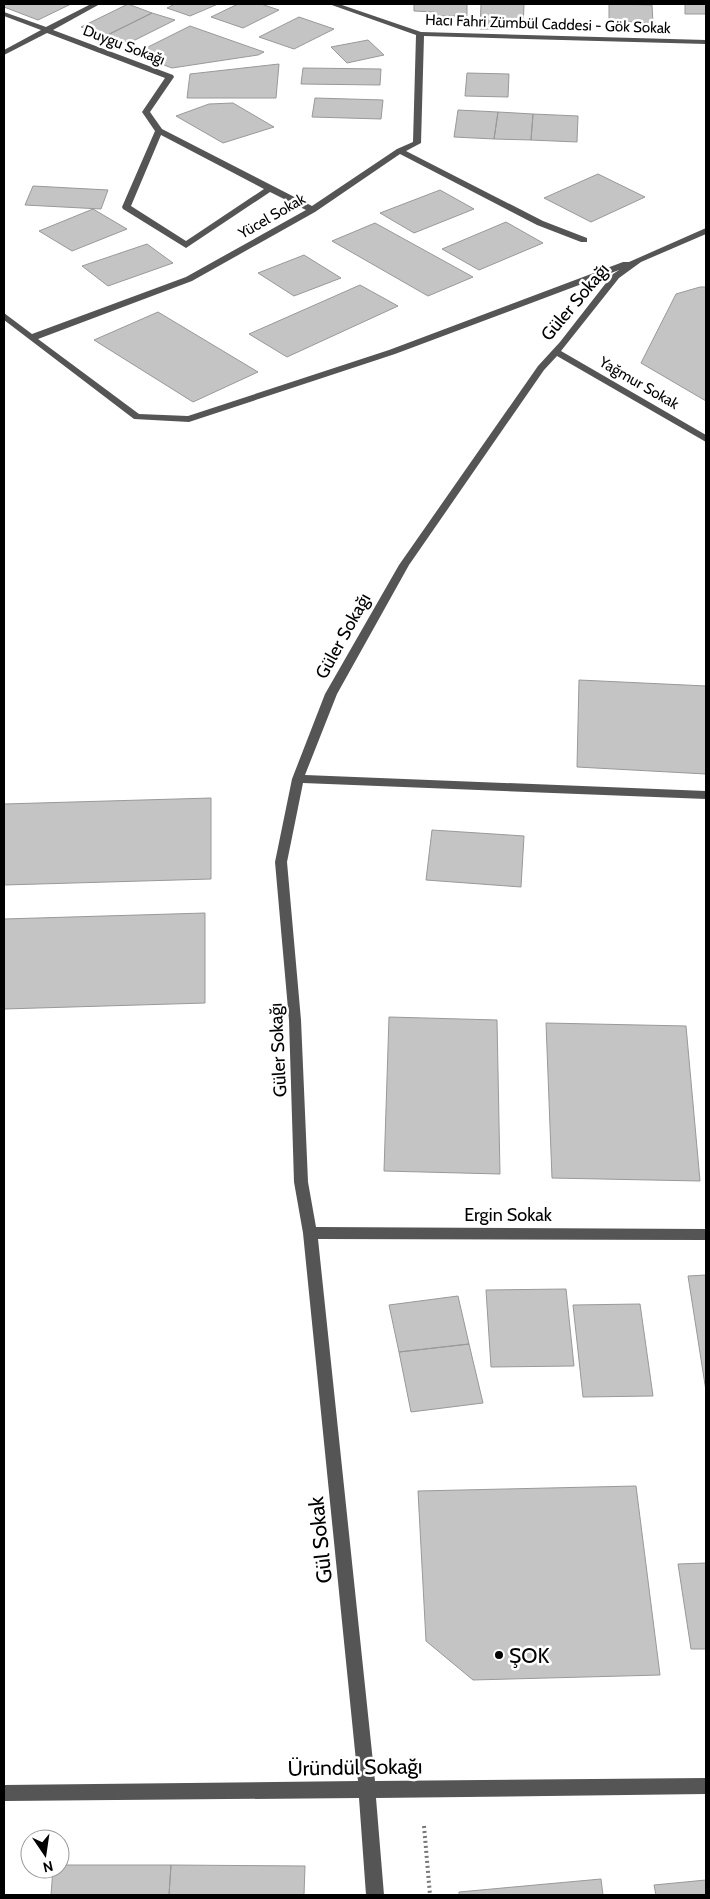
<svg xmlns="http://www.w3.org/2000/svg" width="710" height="1899" font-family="Cabin,sans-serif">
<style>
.building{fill:#c4c4c4;stroke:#999}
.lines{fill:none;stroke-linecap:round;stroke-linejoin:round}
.path{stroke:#777;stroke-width:4;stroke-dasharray:2 3;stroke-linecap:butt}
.minor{fill:#555;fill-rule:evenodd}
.poi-dot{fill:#000;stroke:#fff;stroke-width:2}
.labels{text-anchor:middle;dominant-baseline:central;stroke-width:5;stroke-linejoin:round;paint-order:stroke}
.far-street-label{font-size:15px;fill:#000;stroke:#fff}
.street-label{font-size:18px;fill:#000;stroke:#fff}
.near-street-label{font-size:21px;fill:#000;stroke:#fff}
.near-poi-label{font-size:21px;fill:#000;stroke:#fff;text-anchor:start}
</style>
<rect width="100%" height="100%" fill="#fff"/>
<!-- building -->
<path class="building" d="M4,4h67l-33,16 -34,-13z
M128,4l24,9 -47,23 -24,-9z
M175,4h43l-28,12 -23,-8z
M238,4h23l18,6 -36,18 -32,-11z
M414,4h53v12h-34l1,-4 -20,-1z
M481,4h43l-1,25h-43z
M609,4l43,1 1,18 -44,-2z
M685,4h21v10h-21z
M152,13l23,7 -46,23 -23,-7z
M299,17l35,12 -40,20 -35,-12z
M190,26l74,26 -6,3 -86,13 -38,-14z
M368,40l16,15 -37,8 -16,-16z
M279,64l-3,34h-89l3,-24z
M303,68l78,1 -1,16 -79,-1z
M467,73l42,1 -1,23 -43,-1z
M315,98l68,2 -2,19 -69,-2z
M233,103l41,24 -51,16 -47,-27 33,-12z
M458,110l40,2 -4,27 -40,-2z
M498,112l35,2 -2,26 -37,-1z
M533,114l45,2 -1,26 -46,-2z
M598,174l47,23 -54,25 -47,-24z
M33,186l75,4 -7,19 -76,-4z
M440,190l34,19 -60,24 -34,-20z
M93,209l34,20 -55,22 -33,-20z
M506,222l37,21 -64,27 -37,-21z
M375,223l98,54 -45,19 -96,-55z
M147,244l26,19 -65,23 -26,-20z
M304,255l37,23 -47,18 -36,-23z
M360,285l38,21 -111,51 -38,-23z
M700,287h6v114l-65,-38 35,-69z
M158,312l100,60 -65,30 -99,-62z
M579,680l127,6v88l-129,-7z
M211,798v81l-207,6v-81z
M432,830l92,6 -3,51 -95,-7z
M205,913v90l-201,6v-90z
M389,1017l108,3 3,154 -116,-3z
M546,1023l140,3 14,155 -148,-3z
M706,1275v116l-18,-115z
M566,1289l8,77 -83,1 -5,-77z
M458,1296l11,48 -70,8 -10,-47z
M640,1304l13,92 -70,1 -10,-92z
M469,1344l14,59 -72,9 -12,-60z
M636,1486l24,189 -187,5 -47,-39 -8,-150z
M706,1563v86h-15l-13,-85z
M60,1865h111l-2,30h-118l2,-26h7z
M171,1865l134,1 -1,29h-135z
M601,1879l2,16h-144v-3z
M706,1880v15h-50l-2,-10z"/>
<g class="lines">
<!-- path -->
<path class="path" d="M424,1826l6,69"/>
<!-- minor -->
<path class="minor" d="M91,4h9l-47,26 120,45 1,2 -24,35 12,17 150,77 85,-57 16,-7 3,-107 -87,-31h10l82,28 285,8v4l-282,-8 -3,107 -15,8 137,70 44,17v4h-6l-44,-17 -137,-71 -85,58 -123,69 -154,58 101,75 49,2 201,-66 234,-88h6l77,-34v6l-65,28 -22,16 -58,73 145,84v7l-149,-86 -13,14 -135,195 -72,129 -32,81 401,16v8l-403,-16 -16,79 14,158 7,162 8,45 390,2v11l-388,-1 57,542 331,-3v16l-330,4 8,97h-18l-7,-97 -355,3v-16l354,-4 -55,-548 -9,-51 -5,-162 -14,-158 17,-83 33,-85 74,-129 139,-199 22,-24 53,-68 6,-4 -224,84 -206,68 -55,-3 -130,-99v-7l28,21 154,-57 120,-67 -36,-18 -84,56 -63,-39 -1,-2 33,-76 -13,-19 23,-34 -118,-45 -43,22v-5l37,-20 -37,-14v-4l42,15zM161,135l103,54 -78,52 -55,-35z"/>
</g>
<!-- markers -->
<circle class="poi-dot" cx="499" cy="1655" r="5"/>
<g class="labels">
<!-- far-street labels -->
<g class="far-street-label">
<text transform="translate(548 24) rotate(2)">Hacı Fahri Zümbül Caddesi - Gök Sokak</text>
<text transform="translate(124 45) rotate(21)">Duygu Sokağı</text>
<text transform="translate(272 216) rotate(-30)">Yücel Sokak</text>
<text transform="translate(639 383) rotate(30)">Yağmur Sokak</text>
</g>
<!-- street labels -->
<g class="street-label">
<text transform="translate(575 302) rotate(-50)">Güler Sokağı</text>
<text transform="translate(343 636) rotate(-61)">Güler Sokağı</text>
<text transform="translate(278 1050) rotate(-93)">Güler Sokağı</text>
<text x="508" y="1215">Ergin Sokak</text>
</g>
<!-- near-street labels -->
<g class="near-street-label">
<text transform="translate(320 1540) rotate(-96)">Gül Sokak</text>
<text transform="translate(355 1767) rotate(-1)">Üründül Sokağı</text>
</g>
<!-- near-poi labels -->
<g class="near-poi-label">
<text x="509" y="1655">ŞOK</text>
</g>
</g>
<!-- border -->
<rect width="710" height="1899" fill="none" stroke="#000000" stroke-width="10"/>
<!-- north arrow -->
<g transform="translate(45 1854) rotate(167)"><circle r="24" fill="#ffffff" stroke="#999999"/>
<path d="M0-4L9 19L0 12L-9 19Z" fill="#000000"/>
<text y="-8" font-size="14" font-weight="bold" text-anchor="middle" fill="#000000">N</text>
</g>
</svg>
